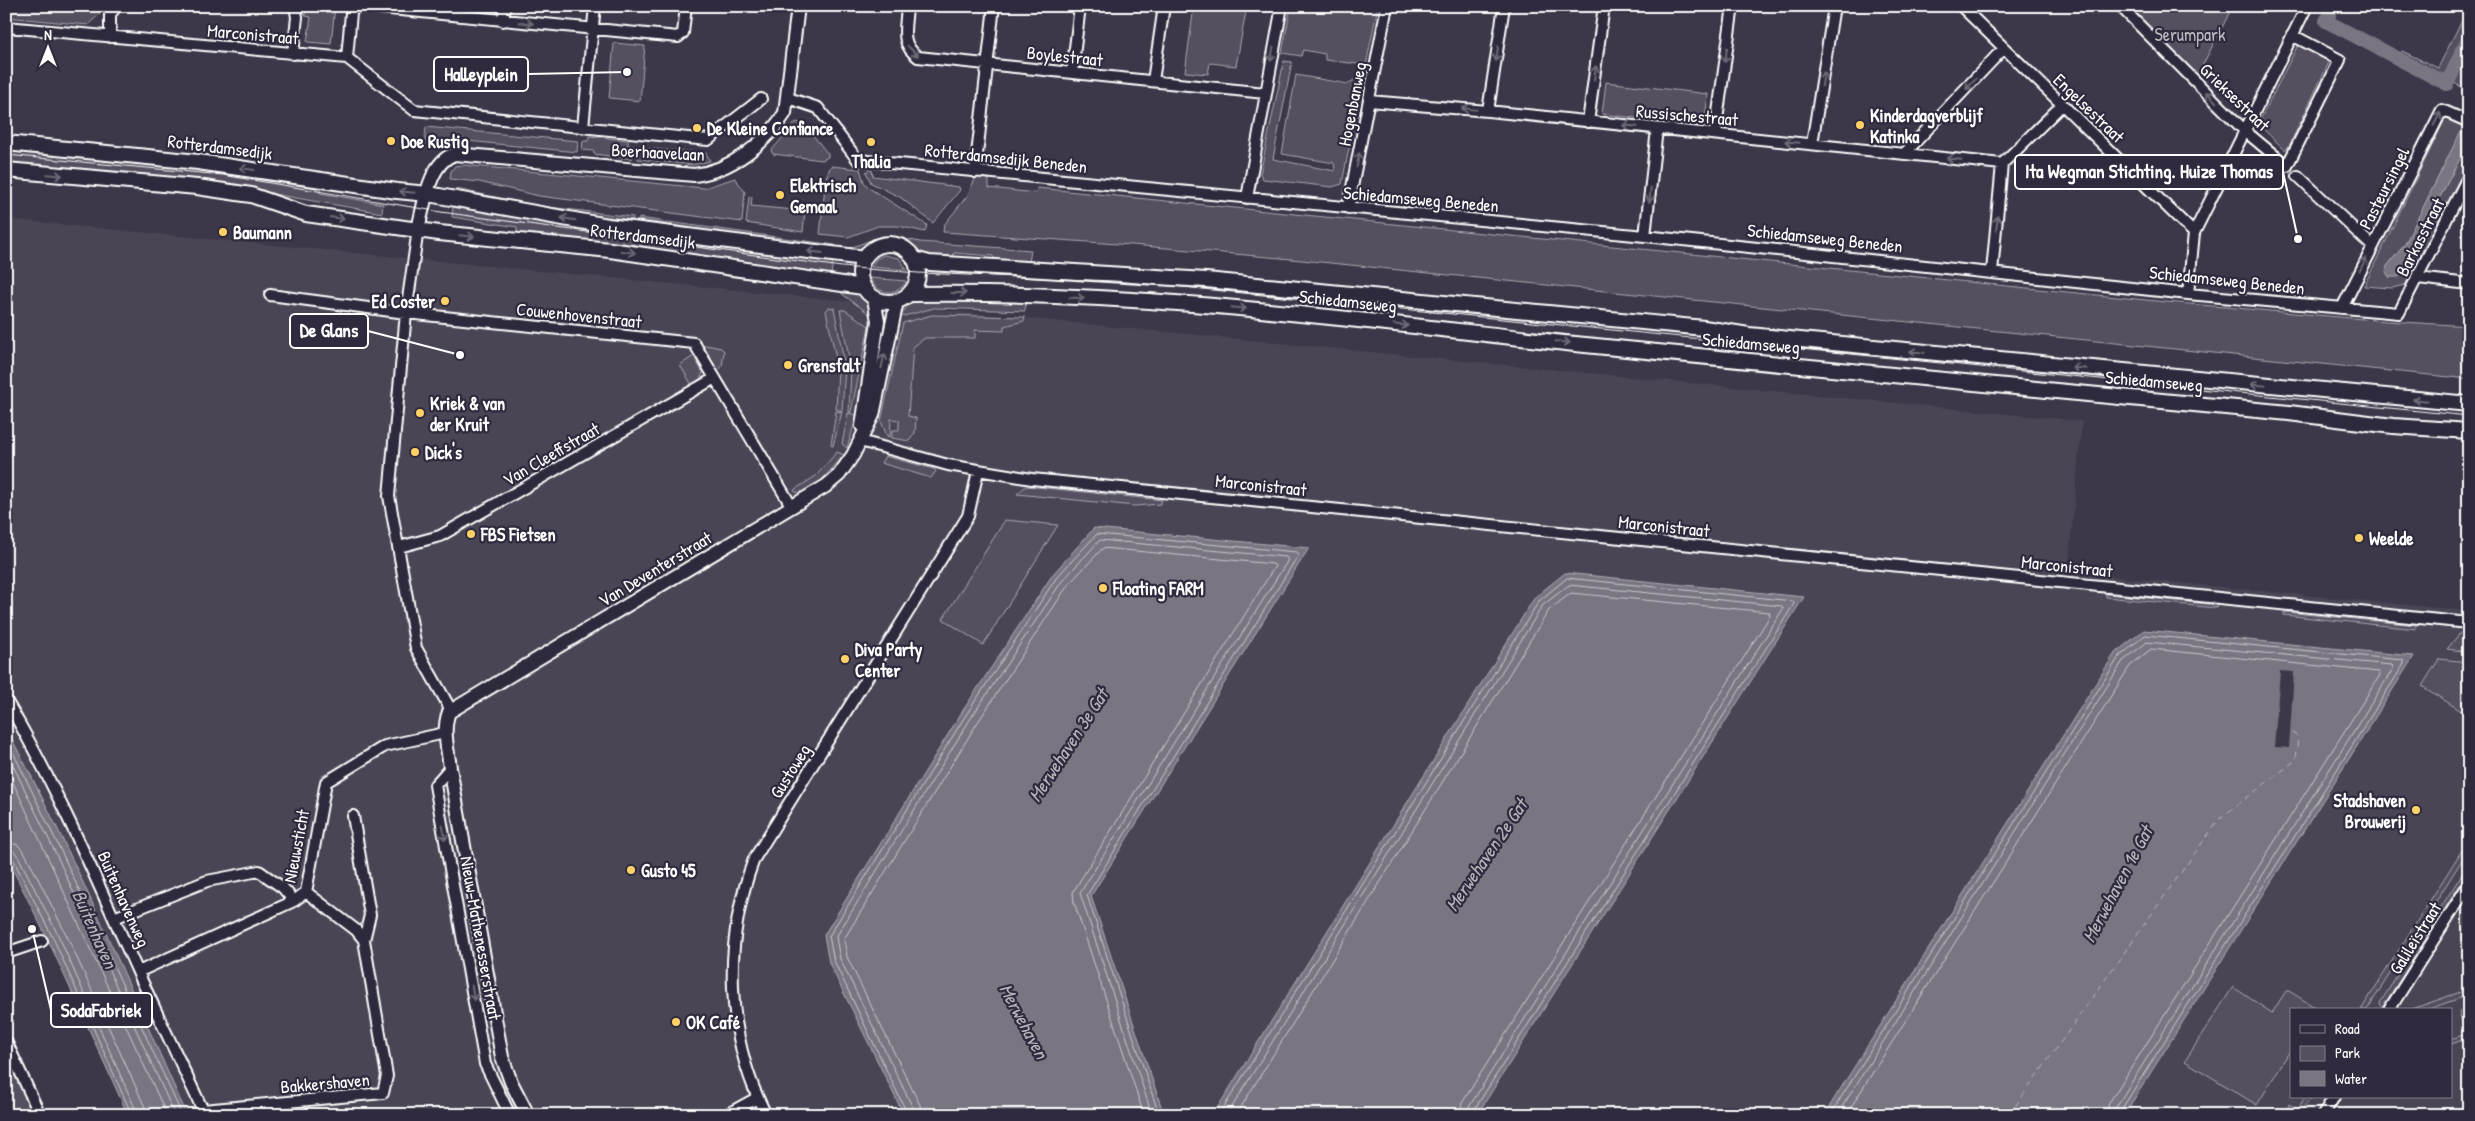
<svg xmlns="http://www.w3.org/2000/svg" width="2475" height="1121" font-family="'Patrick Hand',sans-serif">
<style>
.built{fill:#494455;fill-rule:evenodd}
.green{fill:#555060;stroke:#aaa8b0}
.water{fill:#797682;stroke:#afadb4}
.pier{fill:#3c3749}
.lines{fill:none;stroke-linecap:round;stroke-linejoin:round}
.shore{stroke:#c9c8cd;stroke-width:1}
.canal{stroke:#797682;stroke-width:14}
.ferry{stroke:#b5b4ba;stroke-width:1;stroke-dasharray:6 5;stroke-linecap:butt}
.minor-casing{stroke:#fff;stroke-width:14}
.tertiary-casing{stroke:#fff;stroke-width:16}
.secondary-casing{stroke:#fff;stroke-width:18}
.minor{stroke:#2f2a3d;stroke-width:10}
.tertiary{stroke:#2f2a3d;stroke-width:12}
.secondary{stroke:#2f2a3d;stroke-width:14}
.tram{stroke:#fff;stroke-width:1}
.oneway{stroke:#6d6a77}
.poi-dot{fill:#ffd166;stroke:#2f2a3d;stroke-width:2}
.labels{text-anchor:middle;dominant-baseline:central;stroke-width:4.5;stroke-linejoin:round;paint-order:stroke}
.street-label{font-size:18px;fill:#fff;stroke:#2f2a3d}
.park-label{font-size:18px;fill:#bbb9bf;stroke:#2f2a3d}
.poi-label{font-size:18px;font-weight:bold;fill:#fff;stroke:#2f2a3d;text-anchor:start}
.water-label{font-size:19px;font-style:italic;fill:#b5b4ba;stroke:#2f2a3d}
.leader{fill:none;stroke:#fff;stroke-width:2}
.callout-dot{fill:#fff;stroke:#2f2a3d;stroke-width:2}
.callout{fill:#2f2a3d;stroke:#fff;stroke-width:2}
.callout-label{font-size:19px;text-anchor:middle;font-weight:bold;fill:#fff}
</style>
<rect width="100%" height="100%" fill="#3c3749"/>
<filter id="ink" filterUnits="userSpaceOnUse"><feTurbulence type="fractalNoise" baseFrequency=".02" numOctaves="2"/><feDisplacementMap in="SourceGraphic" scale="10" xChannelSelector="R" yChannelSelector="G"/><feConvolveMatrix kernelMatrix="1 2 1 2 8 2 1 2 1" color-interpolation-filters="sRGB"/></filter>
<g filter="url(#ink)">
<!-- built -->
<path class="built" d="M6,219l2076,202 -14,151 401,39v504h-2315l-148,-317zM2291,1010h160v87h-160z"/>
<!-- green -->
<path class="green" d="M6,6h102l-20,19 -82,-8z
M303,6h32l-4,38 -24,-2 4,-25 -6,-1 1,-7z
M1194,6h53l-11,60 -26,-3 -2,11 -23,-2z
M1291,6h87l-12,59 -41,-5v-6l-22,-4 -2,6 -19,-3z
M2122,6h111l-37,72z
M2469,6v20l-23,48 -8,1 -39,-19 3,-5 36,17z
M2302,37l31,17 -44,92 -4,4 -27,-26z
M614,43l31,3 -5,55 -31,-3z
M2469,47v44l-17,-9z
M1284,61l8,1 -19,97 62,12 -1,-8 -52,-9 14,-79 52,9 7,-5 7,2 -20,103 -10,3 -69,-8 -3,-5z
M1606,82l102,12 -4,32 -102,-12z
M2445,119h5l19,9v33l-64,124 -13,3 -28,-2z
M796,122l8,2 24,30v3l-6,3 -49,-6 -2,-3z
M426,127l152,14 -1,11 -120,-12 -17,2 -16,7z
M589,136l39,4v5l6,1 -2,13 -38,-5v-3l-12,-1 1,-9h5z
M638,148l68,5 4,8 -17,4 -55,-6z
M6,149l223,21 92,13 -1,10 63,11 -1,9 -149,-26 -227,-21z
M463,165l241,23 31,-10 10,14 -3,30 -203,-26 -60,-14 -29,-3 1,-8 4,-5z
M831,166l29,3 4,13 5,6 58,37 -2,7 -27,-6h-20l-30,11 -28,-3 6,-57z
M868,170h4l1,6 86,11 1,3 -27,33 -33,-26 -29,-14 -5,-11z
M976,177l13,2v9l47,5 1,-5 1129,114 220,19 83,5v53l-1178,-120 -159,-14 -189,-13 1,-7 23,-29z
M456,189l84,17 93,11v3l-40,-5 -1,4 -136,-25z
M749,196l3,1 -1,9 54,5 -2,21 -57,-9z
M453,206l90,15 290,37 -2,18 -191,-30 -123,-12v-7l-65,-10z
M639,218l196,27 -1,6 -34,-7 -161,-24z
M891,236l29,6 111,8 -2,13 -20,-1 -15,-4 -1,-2 -39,-3 -1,3c-5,1 -10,4 -15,4 -18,0 -29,-20 -46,-21 -17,-1 -28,13 -45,10l32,-12z
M884,255l15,3 8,12 -36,-3 5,-8z
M727,274l103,11 -1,5 -102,-14z
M870,278l36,3v1c-10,15 -29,13 -36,-4z
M842,288c16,4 26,10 29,27l-29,-21z
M918,299l108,1 -1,11 -91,-3 -34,9 8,-12z
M829,307l5,1 11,59 -3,44 -6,-2 2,-41 -12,-57z
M840,310h5l24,16 -18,86h-2l2,-43z
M932,315l93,2 -1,4 -20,5v5l-29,-1v8h-50l-12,9 -5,69 8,2 -1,15 -6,8 -17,-3v-8h7v-10l-8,-1 -1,18 -3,-1 -6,-15 22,-98z
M706,345l15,3 3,3 -2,15 -5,6 -16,-26z
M694,356l9,17 -3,6 -8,6 -12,-20z
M836,411l6,1 -9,34 -2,-1z
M848,413l9,2 -10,33 -5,-4z
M837,452l7,3 -24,27 -17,11 -8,-1 -1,-2 22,-14z
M885,456l49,13 2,2 -5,7 -50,-15z
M1026,486l136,14 -2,4 -25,2 -118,-12z
M1005,520l53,5 -75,120 -40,-26z
M2106,594l111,11 -1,3 -110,-11z
M2284,612l132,13v4l-132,-14z
M2460,633l9,1v18l-22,-3z
M2439,659l30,3v54l-47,-30z
M2469,839v10l-102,161h-6z
M2469,863v7l-87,138 -2,-5z
M2233,987l39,26 14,-22h3l27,17 -25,2v39l-34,56 -72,-44z
M2469,989v6l-43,15h-17z
M2469,1009v29l-18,6v-5l15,-5 -7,-22z
M6,1049l30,66h-30z
M2305,1097h7l-13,16 -13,2 3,-11 8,5z"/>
<!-- water -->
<path class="water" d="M2464,132l5,3v6l-70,136h-10l-3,-5 1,-6 18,-22 55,-111z
M1094,528l215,20 -218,348 73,219h-260l-75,-152 -5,-28 136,-220 93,-141z
M1565,573l239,24 -327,518h-264l322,-518z
M2144,630l270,26 -290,459h-300l291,-462z
M6,728c67,123 123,258 181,387h-59l-78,-171 -44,-88z"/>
<!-- pier -->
<path class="pier" d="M2280,671l14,1 -5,76 -15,-1z"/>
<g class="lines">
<!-- shore -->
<path class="shore" d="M6,738l56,115 120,262
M6,751l51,105 118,259
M6,767l161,348
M6,842l12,3 7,8 42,83 77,169 2,10
M6,849l7,1 5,6 42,83 78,176
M6,856l7,3 42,83 77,173
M908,1115l-74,-154 -5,-25 135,-218 93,-141 40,-43 200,18 2,2 -212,341 72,220
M915,1115l-2,-7 -73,-149 -4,-22 133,-216 93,-140 38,-41 186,17 2,3 -208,333 72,222
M922,1115l-2,-10 -73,-148 -3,-18 132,-214 92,-140 35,-37 170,16 2,2 -202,326 1,10 70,213
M1219,1115l320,-514 28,-23 226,23 1,3 -320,506 -1,5
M1227,1115l316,-510 26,-20 213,21 1,3 -314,498 -2,8
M1236,1115l313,-505 22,-17 198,19 1,4 -308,487 -3,12
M1830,1115l289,-458 26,-22 258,25 1,4 -283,446 -1,5
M1837,1115l286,-454 24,-19 245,23 1,4 -277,438 -2,8
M1846,1115l284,-449 21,-17 228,23 1,3 -271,428 -3,12"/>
<!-- canal -->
<path class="canal" d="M2333,6l-7,15 121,63 22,-47"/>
<!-- ferry -->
<path class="ferry" d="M2009,1115l210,-296 77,-59 2,-22 -8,-9"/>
<!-- minor casing -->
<g class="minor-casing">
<path id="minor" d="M907,6c-1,22 -8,37 11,51l347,36
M1961,6l233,227
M2120,6l125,125 42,35 53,-106 -48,-25
M503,21l2,-15
M6,27l341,31
M110,37v-23l7,-8
M293,54l4,-37 -2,-11
M347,58l67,52 294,30 53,-41
M347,58l4,-45 1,-3 7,-4 319,31 5,-4 3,-27
M1072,73l8,-67
M1153,81l11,-75
M788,98l30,10 40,52 787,76 543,58 211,19 70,-138
M1369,101l119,10 514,53
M1488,111l16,-105
M1588,122l16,-116
M583,127l12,-121
M1715,134l18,-128
M1812,144l22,-138
M1904,154l100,-106
M975,172l19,-166
M2298,176l74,70
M1247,198l35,-192
M1348,208l39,-202
M418,229l-12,84 -17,183 27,152 35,62
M1645,236l12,-107
M1992,272l10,-108 60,-59
M2418,278l51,6
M2188,294l6,-61 113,-227
M270,295l136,18 288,30 98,164
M2342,308l100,-198 27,12
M860,441l88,24 84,14 1437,144
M399,547l41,-11 275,-158
M6,700c51,87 90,179 131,270 22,49 46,97 68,145
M450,768l-15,17 50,279 25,51
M306,892l50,38 8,10
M114,918l93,-37 52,-10 24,17 11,13
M6,953l36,-12
M138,972l156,-71 12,-9 20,-110 59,-36 60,-13
M2389,1010l80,-126
M6,1041l34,74
M203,1110l180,-17 4,-17 -23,-136 6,-25 -17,-99
M726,1115l31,-17
M766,1115c-41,-80 -43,-173 -12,-256l214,-343 10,-45
M2323,1115l11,-18"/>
</g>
<!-- tertiary casing -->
<g class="tertiary-casing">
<path id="tertiary" d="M418,229c6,-23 11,-68 37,-75l239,21c36,-4 71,-31 91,-62l13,-107
M862,426l16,-105 -4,-22
M528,1115l-17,-33 -9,-25 -52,-289c-2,-18 -8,-38 -1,-56l377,-226 13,-11 14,-20 20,-40 24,-114"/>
</g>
<!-- secondary casing -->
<g class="secondary-casing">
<path id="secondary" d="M6,143l192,19 199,29 31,3 180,32 256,32
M6,170l191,17 54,8 55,19 133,19 171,17 253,37
M860 273a29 29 0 1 1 58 0a29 29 0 1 1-58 0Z
M914,259l15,4 277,17 498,48 45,7 720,69
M910,294c223,-4 445,26 665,50 238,25 476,46 714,69l104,13 76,5"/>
</g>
<!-- minor -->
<use href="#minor" class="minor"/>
<!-- tertiary -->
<use href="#tertiary" class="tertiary"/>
<!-- secondary -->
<use href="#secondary" class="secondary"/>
<!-- tram -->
<path class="tram" d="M6,155l217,20 218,37 401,55 76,6 196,8 69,6 1286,129"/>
</g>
<!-- one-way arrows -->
<defs><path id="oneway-shaft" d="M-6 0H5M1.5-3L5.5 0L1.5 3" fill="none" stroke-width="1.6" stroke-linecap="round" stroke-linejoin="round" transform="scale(1.25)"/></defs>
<g class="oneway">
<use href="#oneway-shaft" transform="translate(526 23) rotate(6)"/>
<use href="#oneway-shaft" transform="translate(913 51) rotate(44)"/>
<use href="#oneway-shaft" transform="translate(1272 54) rotate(101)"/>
<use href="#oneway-shaft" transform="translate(1497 54) rotate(98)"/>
<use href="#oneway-shaft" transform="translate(1726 55) rotate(98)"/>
<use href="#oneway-shaft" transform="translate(1595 73) rotate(-82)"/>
<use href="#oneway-shaft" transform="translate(1823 79) rotate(-81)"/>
<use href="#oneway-shaft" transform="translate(1971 84) rotate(134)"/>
<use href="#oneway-shaft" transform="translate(2211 97) rotate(-135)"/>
<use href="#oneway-shaft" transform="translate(1469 109) rotate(-175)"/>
<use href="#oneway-shaft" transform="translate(2437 119) rotate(-63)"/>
<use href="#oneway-shaft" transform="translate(1630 126) rotate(-174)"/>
<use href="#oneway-shaft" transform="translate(1792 142) rotate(-174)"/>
<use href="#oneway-shaft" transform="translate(1954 159) rotate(-174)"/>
<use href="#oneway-shaft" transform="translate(1358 160) rotate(-79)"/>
<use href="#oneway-shaft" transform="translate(247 169) rotate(-172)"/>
<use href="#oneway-shaft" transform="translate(55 175) rotate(5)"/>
<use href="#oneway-shaft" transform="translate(407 192) rotate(-175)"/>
<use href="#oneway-shaft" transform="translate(1650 195) rotate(96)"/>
<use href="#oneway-shaft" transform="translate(337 218) rotate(8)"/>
<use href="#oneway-shaft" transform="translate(568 219) rotate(-170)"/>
<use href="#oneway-shaft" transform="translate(1997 223) rotate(-85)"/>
<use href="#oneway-shaft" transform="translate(467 236) rotate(6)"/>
<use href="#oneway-shaft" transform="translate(628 252) rotate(8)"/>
<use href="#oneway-shaft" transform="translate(815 252) rotate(-173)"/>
<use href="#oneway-shaft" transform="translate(2363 264) rotate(-64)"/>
<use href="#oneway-shaft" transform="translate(959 293)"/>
<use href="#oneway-shaft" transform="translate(1077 298) rotate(3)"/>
<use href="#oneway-shaft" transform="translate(1239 308) rotate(6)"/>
<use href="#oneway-shaft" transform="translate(1401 325) rotate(6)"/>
<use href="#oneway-shaft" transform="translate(1563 342) rotate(6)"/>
<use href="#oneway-shaft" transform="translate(1917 352) rotate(-174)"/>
<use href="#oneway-shaft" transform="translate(883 361) rotate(-78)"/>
<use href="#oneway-shaft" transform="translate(2079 368) rotate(-174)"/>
<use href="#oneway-shaft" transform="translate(2258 385) rotate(-174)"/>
<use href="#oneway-shaft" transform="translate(2420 400) rotate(-175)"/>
<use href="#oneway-shaft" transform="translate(444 833) rotate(80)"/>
<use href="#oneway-shaft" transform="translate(473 993) rotate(80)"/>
</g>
</g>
<!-- markers -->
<g class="poi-dot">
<circle cx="1860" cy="125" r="5"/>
<circle cx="697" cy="128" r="5"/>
<circle cx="391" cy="141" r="5"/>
<circle cx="871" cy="142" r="5"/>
<circle cx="780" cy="195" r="5"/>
<circle cx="223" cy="232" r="5"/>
<circle cx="445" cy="301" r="5"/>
<circle cx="788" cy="365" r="5"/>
<circle cx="420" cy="413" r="5"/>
<circle cx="415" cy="452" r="5"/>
<circle cx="471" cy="534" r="5"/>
<circle cx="2359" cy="538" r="5"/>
<circle cx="1103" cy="588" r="5"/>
<circle cx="845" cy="659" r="5"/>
<circle cx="2416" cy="810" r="5"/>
<circle cx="631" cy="870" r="5"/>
<circle cx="676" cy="1022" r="5"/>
</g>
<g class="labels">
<!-- street labels -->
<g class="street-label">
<text transform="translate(253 34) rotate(5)">Marconistraat</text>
<text transform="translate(1065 56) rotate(6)">Boylestraat</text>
<text transform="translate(2235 97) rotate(44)">Grieksestraat</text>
<text transform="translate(1352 104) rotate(-79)">Hogenbanweg</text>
<text transform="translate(2089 108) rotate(44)">Engelsestraat</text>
<text transform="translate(1687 115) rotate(5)">Russischestraat</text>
<text transform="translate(220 147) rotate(7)">Rotterdamsedijk</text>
<text transform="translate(658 152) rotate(3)">Boerhaavelaan</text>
<text transform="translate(1006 158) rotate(6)">Rotterdamsedijk Beneden</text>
<text transform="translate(2384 188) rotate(-63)">Pasteursingel</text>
<text transform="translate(1421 199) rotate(5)">Schiedamseweg Beneden</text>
<text transform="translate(643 236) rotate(7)">Rotterdamsedijk</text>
<text transform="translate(2420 237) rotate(-63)">Barkasstraat</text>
<text transform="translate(1825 238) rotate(6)">Schiedamseweg Beneden</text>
<text transform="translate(2227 280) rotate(6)">Schiedamseweg Beneden</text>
<text transform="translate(1348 301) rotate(6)">Schiedamseweg</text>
<text transform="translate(579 315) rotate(6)">Couwenhovenstraat</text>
<text transform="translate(1751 343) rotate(5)">Schiedamseweg</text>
<text transform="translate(2154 381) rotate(5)">Schiedamseweg</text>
<text transform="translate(551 454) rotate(-30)">Van Cleeffstraat</text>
<text transform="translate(1261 485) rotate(6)">Marconistraat</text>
<text transform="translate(1664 526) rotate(6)">Marconistraat</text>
<text transform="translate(2067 566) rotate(6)">Marconistraat</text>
<text transform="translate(655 569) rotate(-31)">Van Deventerstraat</text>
<text transform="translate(790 771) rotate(-58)">Gustoweg</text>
<text transform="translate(296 846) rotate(-79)">Nieuwsticht</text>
<text transform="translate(124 899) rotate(66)">Buitenhavenweg</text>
<text transform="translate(481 938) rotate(80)">Nieuw-Mathenesserstraat</text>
<text transform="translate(2415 938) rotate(-58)">Galileïstraat</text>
<text transform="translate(325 1083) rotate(-5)">Bakkershaven</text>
</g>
<!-- park labels -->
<g class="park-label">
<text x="2190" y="34">Serumpark</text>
</g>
<!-- poi labels -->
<g class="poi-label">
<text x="1870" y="115">Kinderdagverblijf<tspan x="1870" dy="21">Katinka</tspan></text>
<text x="707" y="128">De Kleine Confiance</text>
<text x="401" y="141">Doe Rustig</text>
<text x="871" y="161" text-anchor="middle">Thalia</text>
<text x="790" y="185">Elektrisch<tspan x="790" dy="21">Gemaal</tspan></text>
<text x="233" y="232">Baumann</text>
<text x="435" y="301" text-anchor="end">Ed Coster</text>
<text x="798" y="365">Grensfalt</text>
<text x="430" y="403">Kriek &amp; van<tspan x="430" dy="21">der Kruit</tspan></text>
<text x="425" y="452">Dick's</text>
<text x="481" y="534">FBS Fietsen</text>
<text x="2369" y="538">Weelde</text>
<text x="1113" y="588">Floating FARM</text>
<text x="855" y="649">Diva Party<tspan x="855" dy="21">Center</tspan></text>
<text x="2406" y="800" text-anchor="end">Stadshaven<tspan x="2406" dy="21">Brouwerij</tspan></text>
<text x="641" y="870">Gusto 45</text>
<text x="686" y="1022">OK Café</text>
</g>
<!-- water labels -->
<g class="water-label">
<text transform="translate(1068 745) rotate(-57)">Merwehaven 3e Gat</text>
<text transform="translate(1486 855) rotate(-56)">Merwehaven 2e Gat</text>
<text transform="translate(2117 884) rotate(-62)">Merwehaven 1e Gat</text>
<text transform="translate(95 929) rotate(66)">Buitenhaven</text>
<text transform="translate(1024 1021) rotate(62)">Merwehaven</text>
</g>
</g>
<!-- callouts -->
<path class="leader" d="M627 72L528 74M2298 239L2283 172M460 355L368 331M32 929L51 1010"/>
<g class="callout-dot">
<circle cx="627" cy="72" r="5"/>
<circle cx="2298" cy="239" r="5"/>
<circle cx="460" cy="355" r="5"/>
<circle cx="32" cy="929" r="5"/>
</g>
<g class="callout">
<rect x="434" y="57" width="94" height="34" rx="5"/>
<rect x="2015" y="155" width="268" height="34" rx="5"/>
<rect x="290" y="314" width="78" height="34" rx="5"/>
<rect x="51" y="993" width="101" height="34" rx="5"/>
</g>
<g class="callout-label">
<text x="481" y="81">Halleyplein</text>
<text x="2149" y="178">Ita Wegman Stichting. Huize Thomas</text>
<text x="329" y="337">De Glans</text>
<text x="101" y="1017">SodaFabriek</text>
</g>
<!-- margin -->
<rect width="2475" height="1121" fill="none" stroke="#2f2a3d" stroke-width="25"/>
<rect x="12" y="12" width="2450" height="1096" fill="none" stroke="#fff" stroke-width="2" filter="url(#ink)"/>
<!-- legend -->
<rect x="2290" y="1008" width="162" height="90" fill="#2f2a3d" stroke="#827f8b"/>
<rect x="2300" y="1025" width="25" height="8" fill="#2f2a3d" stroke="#827f8b"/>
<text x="2335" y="1034" font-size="15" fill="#ffffff">Road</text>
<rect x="2300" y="1046" width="25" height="15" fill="#555060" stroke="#827f8b"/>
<text x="2335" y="1058" font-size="15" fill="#ffffff">Park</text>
<rect x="2300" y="1071" width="25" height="15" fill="#797682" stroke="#827f8b"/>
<text x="2335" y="1084" font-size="15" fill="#ffffff">Water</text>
<!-- north arrow -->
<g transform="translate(48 48)" stroke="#2f2a3d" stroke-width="4" paint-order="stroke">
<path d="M0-4L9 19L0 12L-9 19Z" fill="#ffffff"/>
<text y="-8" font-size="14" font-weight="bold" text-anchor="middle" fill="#ffffff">N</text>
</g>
</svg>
